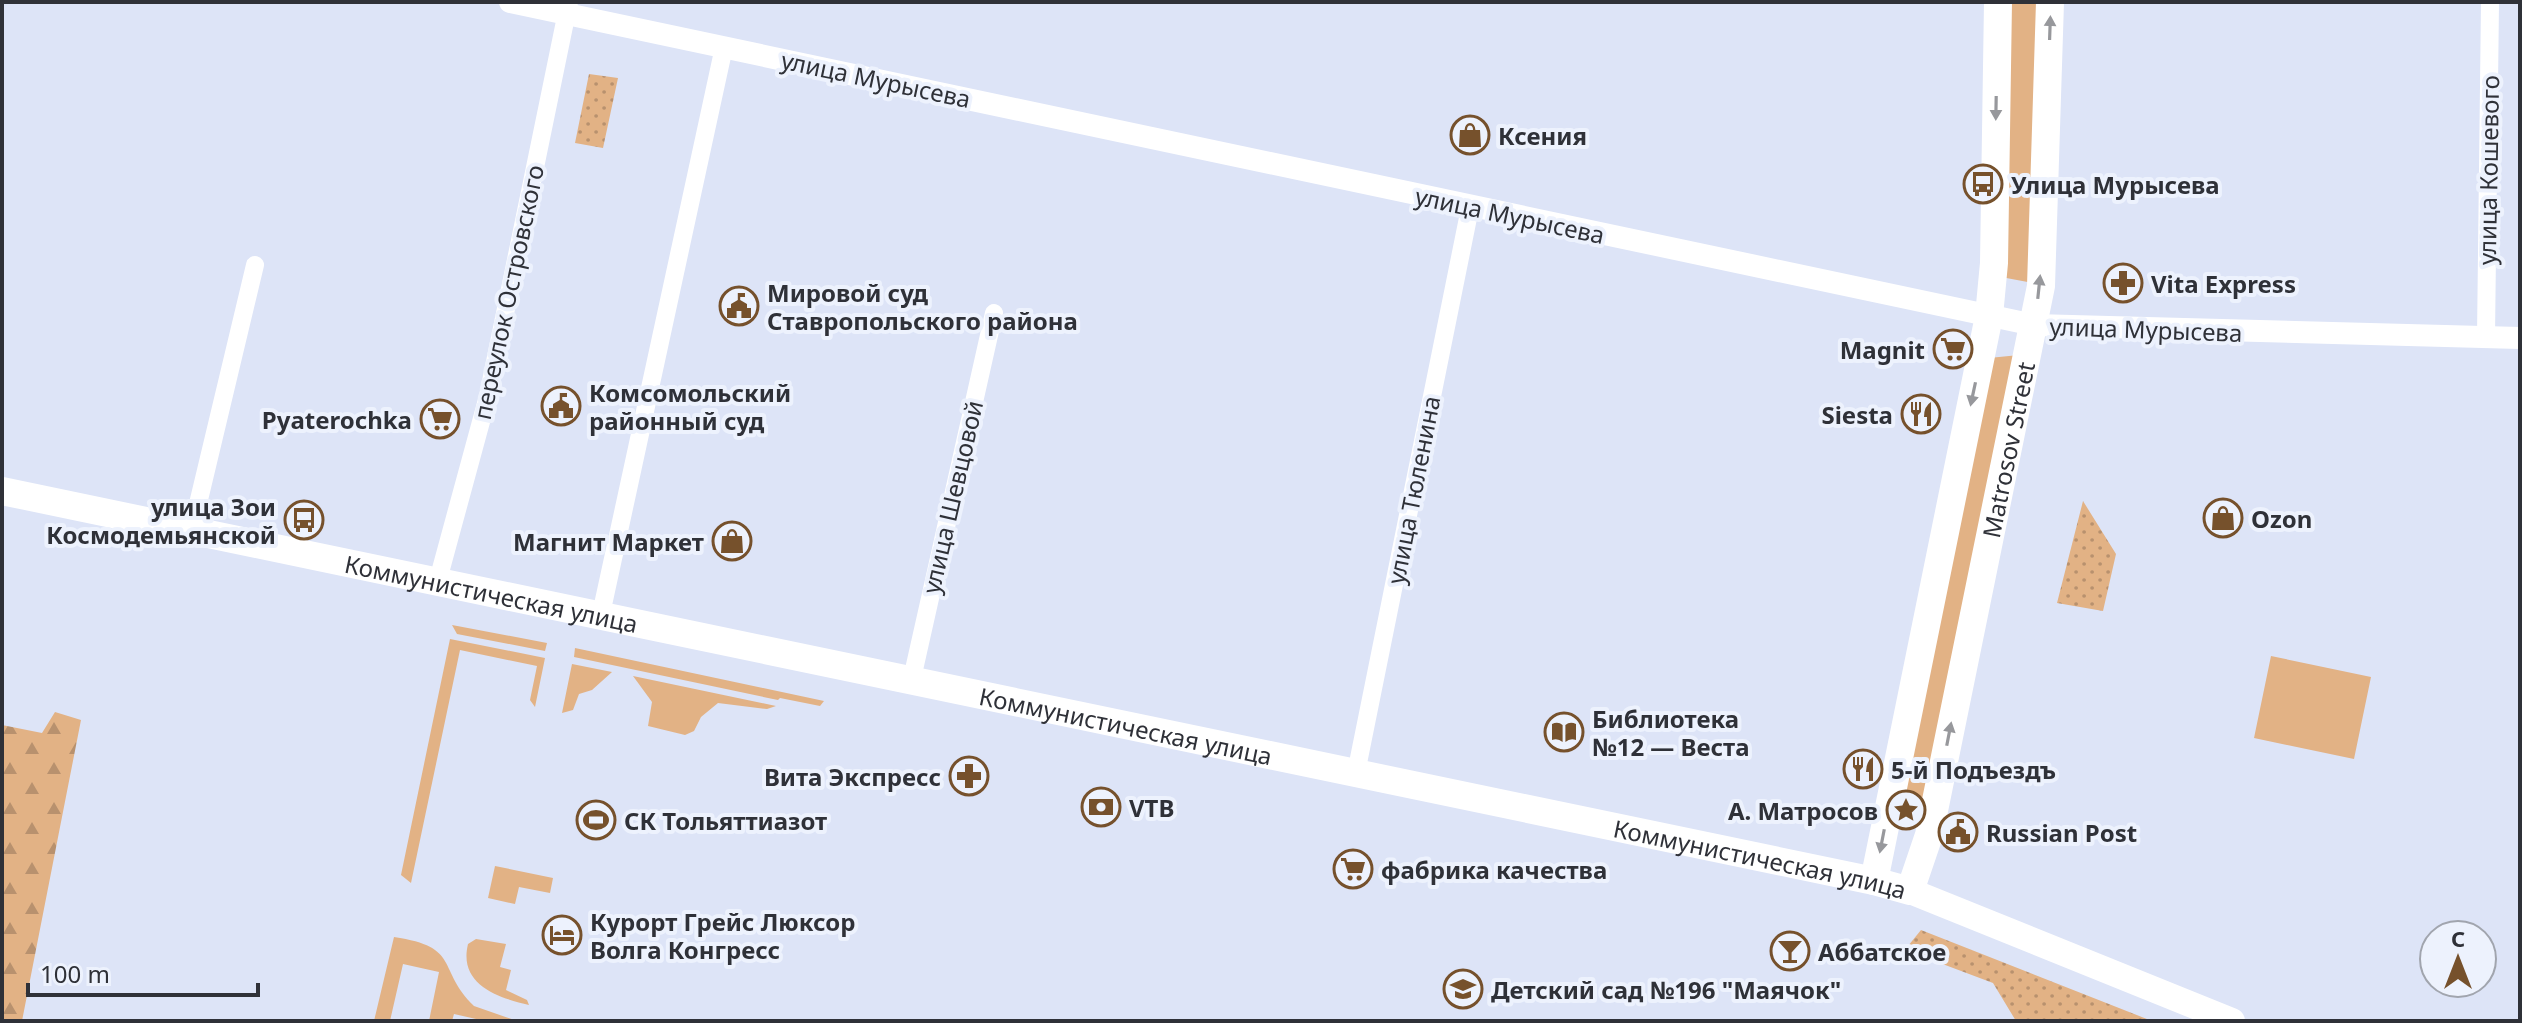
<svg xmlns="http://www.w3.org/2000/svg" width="2522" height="1023" font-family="'Noto Sans',sans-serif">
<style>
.grass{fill:#e2b285}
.forest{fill:url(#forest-firs)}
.park{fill:url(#park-dots)}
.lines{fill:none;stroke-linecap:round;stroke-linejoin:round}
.minor{stroke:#fff;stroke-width:18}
.tertiary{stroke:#fff;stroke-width:22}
.secondary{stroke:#fff;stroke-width:26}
.primary{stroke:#fff;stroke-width:28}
.oneway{fill:#97989c}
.labels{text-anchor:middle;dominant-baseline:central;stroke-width:8;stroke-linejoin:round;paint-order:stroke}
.street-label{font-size:24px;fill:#2f3138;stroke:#edf2fd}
.poi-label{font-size:24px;font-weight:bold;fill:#2f3138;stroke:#edf2fd;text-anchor:start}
</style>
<defs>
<pattern id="forest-firs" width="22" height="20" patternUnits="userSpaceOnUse" patternTransform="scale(2)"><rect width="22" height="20" fill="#e2b285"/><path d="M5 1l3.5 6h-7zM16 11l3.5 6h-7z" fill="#b8916e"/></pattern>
<pattern id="park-dots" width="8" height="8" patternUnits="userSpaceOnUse" patternTransform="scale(2)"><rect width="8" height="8" fill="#e2b285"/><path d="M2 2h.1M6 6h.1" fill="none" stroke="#b8916e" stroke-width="1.8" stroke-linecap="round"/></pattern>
</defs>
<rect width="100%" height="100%" fill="#dde4f7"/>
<!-- grass -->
<path class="grass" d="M2007,2h33l-7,281 -32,-6z
M2019,355l-102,472h-16l-4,-3 92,-466z
M452,625l95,18 -2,8 -88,-17z
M450,639l95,19 -10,49 -5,-7 7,-34 -77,-16 -49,233 -10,-8z
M575,648l249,53 -4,5 -40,-8 -2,2 -204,-43z
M2271,656l100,21 -17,82 -100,-21z
M572,664l40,8 -20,18 -13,4 -6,16 -11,3z
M633,676l143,30 -9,3 -49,-6 -17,14 -7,14 -9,4 -37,-9 4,-24z
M495,866l58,12 -3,15 -31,-6 -4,17 -27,-6z
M394,937c68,10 42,32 80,69l43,15h-32l-31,-7 -2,7h-23l10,-49 -36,-8 -13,57h-16z
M476,939l30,5 -6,23 11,3 -5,20 21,10 2,5c-30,-7 -71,-20 -61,-61z"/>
<!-- forest -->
<path class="forest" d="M55,712l26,8 -59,301h-20v-296l40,8z"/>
<!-- park -->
<path class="park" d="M589,74l29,4 -15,70 -28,-5z
M2083,501l33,53 -13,57 -46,-8z
M1921,930l231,91h-136l-23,-38 -85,-32v-5z"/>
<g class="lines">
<!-- minor -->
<path class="minor" d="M2486,337l4,-335
M192,529l63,-264
M438,580l50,-184 81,-394
M601,614l123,-567
M911,683l83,-370
M1356,773l114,-565"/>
<!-- tertiary -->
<path class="tertiary" d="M510,2l1524,323 486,13"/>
<!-- secondary -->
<path class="secondary" d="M1910,891l322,130"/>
<!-- primary -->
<g class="primary">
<path id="s1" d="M2,491l1872,390 36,10 19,-56 112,-549 9,-284"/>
<path d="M1874,881l115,-565 5,-53 4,-261"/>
</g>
</g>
<!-- one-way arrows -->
<defs><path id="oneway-solid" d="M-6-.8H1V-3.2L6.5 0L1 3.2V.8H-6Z" transform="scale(2)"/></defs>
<g class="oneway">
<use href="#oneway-solid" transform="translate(2050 28) rotate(-88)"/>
<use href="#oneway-solid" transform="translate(1996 108) rotate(91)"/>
<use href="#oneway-solid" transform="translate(2039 287) rotate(-84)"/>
<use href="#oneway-solid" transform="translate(1973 394) rotate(102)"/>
<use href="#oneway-solid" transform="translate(1949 734) rotate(-79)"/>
<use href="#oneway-solid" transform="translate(1882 841) rotate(101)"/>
</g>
<!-- icons -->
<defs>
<g id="shop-ring" transform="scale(2)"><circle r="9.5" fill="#edf2fd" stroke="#76512c" stroke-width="1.5"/><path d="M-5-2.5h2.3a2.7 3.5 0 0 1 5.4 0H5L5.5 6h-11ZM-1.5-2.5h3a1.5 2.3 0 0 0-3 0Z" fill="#76512c"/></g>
<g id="bus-ring" transform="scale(2)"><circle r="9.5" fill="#edf2fd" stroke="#76512c" stroke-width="1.5"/><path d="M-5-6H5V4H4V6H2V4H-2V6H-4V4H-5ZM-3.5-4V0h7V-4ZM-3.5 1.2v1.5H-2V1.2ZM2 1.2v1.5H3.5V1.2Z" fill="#76512c"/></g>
<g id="pharmacy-ring" transform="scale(2)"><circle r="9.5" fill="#edf2fd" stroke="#76512c" stroke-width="1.5"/><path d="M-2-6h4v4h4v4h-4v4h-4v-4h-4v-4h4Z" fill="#76512c"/></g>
<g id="civic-ring" transform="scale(2)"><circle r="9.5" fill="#edf2fd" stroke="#76512c" stroke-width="1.5"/><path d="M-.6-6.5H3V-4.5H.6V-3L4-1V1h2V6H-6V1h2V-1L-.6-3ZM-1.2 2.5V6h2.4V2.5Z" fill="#76512c"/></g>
<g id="supermarket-ring" transform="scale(2)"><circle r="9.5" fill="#edf2fd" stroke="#76512c" stroke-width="1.5"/><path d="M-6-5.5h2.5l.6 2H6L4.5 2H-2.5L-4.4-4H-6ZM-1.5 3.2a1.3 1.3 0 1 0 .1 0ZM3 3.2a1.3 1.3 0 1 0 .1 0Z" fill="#76512c"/></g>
<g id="restaurant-ring" transform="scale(2)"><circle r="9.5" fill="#edf2fd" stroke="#76512c" stroke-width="1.5"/><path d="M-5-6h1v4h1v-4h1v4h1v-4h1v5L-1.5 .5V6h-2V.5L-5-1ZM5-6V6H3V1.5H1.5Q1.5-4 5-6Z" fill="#76512c"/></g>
<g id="library-ring" transform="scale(2)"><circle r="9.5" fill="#edf2fd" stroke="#76512c" stroke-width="1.5"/><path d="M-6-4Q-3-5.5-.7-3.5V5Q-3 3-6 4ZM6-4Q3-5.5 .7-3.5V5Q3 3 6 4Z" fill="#76512c"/></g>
<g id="bank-ring" transform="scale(2)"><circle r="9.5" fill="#edf2fd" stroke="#76512c" stroke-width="1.5"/><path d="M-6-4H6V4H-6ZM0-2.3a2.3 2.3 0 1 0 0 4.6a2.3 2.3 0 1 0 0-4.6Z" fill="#76512c"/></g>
<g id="sight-ring" transform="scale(2)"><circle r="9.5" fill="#edf2fd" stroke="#76512c" stroke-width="1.5"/><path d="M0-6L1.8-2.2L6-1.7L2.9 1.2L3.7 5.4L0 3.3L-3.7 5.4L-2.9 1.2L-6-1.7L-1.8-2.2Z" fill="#76512c"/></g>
<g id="stadium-ring" transform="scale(2)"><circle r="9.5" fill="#edf2fd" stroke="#76512c" stroke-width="1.5"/><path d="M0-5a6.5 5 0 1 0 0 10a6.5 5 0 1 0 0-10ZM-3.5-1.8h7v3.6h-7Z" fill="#76512c"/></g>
<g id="hotel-ring" transform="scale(2)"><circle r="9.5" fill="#edf2fd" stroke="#76512c" stroke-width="1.5"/><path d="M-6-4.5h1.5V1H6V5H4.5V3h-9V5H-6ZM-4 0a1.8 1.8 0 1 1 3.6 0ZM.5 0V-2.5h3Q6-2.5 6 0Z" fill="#76512c"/></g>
<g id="bar-ring" transform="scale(2)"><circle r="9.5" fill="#edf2fd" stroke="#76512c" stroke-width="1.5"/><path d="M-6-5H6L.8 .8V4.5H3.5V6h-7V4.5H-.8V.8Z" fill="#76512c"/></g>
<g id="school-ring" transform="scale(2)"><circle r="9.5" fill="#edf2fd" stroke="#76512c" stroke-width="1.5"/><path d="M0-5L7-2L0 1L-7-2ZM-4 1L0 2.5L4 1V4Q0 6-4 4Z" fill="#76512c"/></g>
</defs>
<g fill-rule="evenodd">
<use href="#shop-ring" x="1470" y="135"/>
<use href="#bus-ring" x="1983" y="184"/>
<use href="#pharmacy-ring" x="2123" y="283"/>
<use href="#civic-ring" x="739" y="306"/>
<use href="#supermarket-ring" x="1953" y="349"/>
<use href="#civic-ring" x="561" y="406"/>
<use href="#restaurant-ring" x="1921" y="414"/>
<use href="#supermarket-ring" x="440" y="419"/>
<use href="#shop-ring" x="2223" y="518"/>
<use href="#bus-ring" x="304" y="520"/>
<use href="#shop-ring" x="732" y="541"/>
<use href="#library-ring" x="1564" y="732"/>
<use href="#restaurant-ring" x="1863" y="769"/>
<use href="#pharmacy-ring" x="969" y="776"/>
<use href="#bank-ring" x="1101" y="807"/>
<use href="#sight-ring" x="1906" y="810"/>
<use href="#stadium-ring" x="596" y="820"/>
<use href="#civic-ring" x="1958" y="832"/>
<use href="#supermarket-ring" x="1353" y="869"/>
<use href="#hotel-ring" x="562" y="935"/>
<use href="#bar-ring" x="1790" y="951"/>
<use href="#school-ring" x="1463" y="989"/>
</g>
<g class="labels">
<!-- street labels -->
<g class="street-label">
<text transform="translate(876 79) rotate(12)">улица Мурысева</text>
<text transform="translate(2488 170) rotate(-89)">улица Кошевого</text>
<text transform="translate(1510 215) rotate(12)">улица Мурысева</text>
<text transform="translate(508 292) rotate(-78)">переулок Островского</text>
<text transform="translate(2146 329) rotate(2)">улица Мурысева</text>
<text stroke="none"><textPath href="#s1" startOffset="2402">Matrosov Street</textPath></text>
<text transform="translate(1413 490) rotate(-79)">улица Тюленина</text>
<text transform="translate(952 497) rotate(-77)">улица Шевцовой</text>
<text stroke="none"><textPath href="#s1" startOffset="500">Коммунистическая улица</textPath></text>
<text stroke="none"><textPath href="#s1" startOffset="1148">Коммунистическая улица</textPath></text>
<text stroke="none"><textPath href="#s1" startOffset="1796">Коммунистическая улица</textPath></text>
</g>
<!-- poi labels -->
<g class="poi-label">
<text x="1498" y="135">Ксения</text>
<text x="2011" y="184">Улица Мурысева</text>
<text x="2151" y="283">Vita Express</text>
<text x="767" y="292">Мировой суд<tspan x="767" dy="28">Ставропольского района</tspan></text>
<text x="1925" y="349" text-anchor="end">Magnit</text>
<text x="589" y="392">Комсомольский<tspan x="589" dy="28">районный суд</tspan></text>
<text x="1893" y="414" text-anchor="end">Siesta</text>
<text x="412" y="419" text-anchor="end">Pyaterochka</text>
<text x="276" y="506" text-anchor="end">улица Зои<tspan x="276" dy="28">Космодемьянской</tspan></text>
<text x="2251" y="518">Ozon</text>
<text x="704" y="541" text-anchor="end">Магнит Маркет</text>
<text x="1592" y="718">Библиотека<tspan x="1592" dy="28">№12 — Веста</tspan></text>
<text x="1891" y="769">5-й Подъездъ</text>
<text x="941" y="776" text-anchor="end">Вита Экспресс</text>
<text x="1129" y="807">VTB</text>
<text x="1878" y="810" text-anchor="end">А. Матросов</text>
<text x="624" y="820">СК Тольяттиазот</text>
<text x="1986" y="832">Russian Post</text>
<text x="1381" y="869">фабрика качества</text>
<text x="590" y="921">Курорт Грейс Люксор<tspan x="590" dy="28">Волга Конгресс</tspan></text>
<text x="1818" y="951">Аббатское</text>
<text x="1491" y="989">Детский сад №196 "Маячок"</text>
</g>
</g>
<!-- border -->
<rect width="2522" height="1023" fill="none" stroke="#2f3138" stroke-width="8"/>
<!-- north arrow -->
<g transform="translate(2458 959)"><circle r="38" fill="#edf2fd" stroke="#a1a5ae" stroke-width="2"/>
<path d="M0-6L14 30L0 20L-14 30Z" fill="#76512c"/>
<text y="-12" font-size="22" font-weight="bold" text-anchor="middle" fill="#2f3138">С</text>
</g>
<!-- scale -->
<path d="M28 983v12h230v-12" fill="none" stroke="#2f3138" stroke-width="4"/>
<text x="40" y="983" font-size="24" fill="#2f3138" stroke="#edf2fd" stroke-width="6" paint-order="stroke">100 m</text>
</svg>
